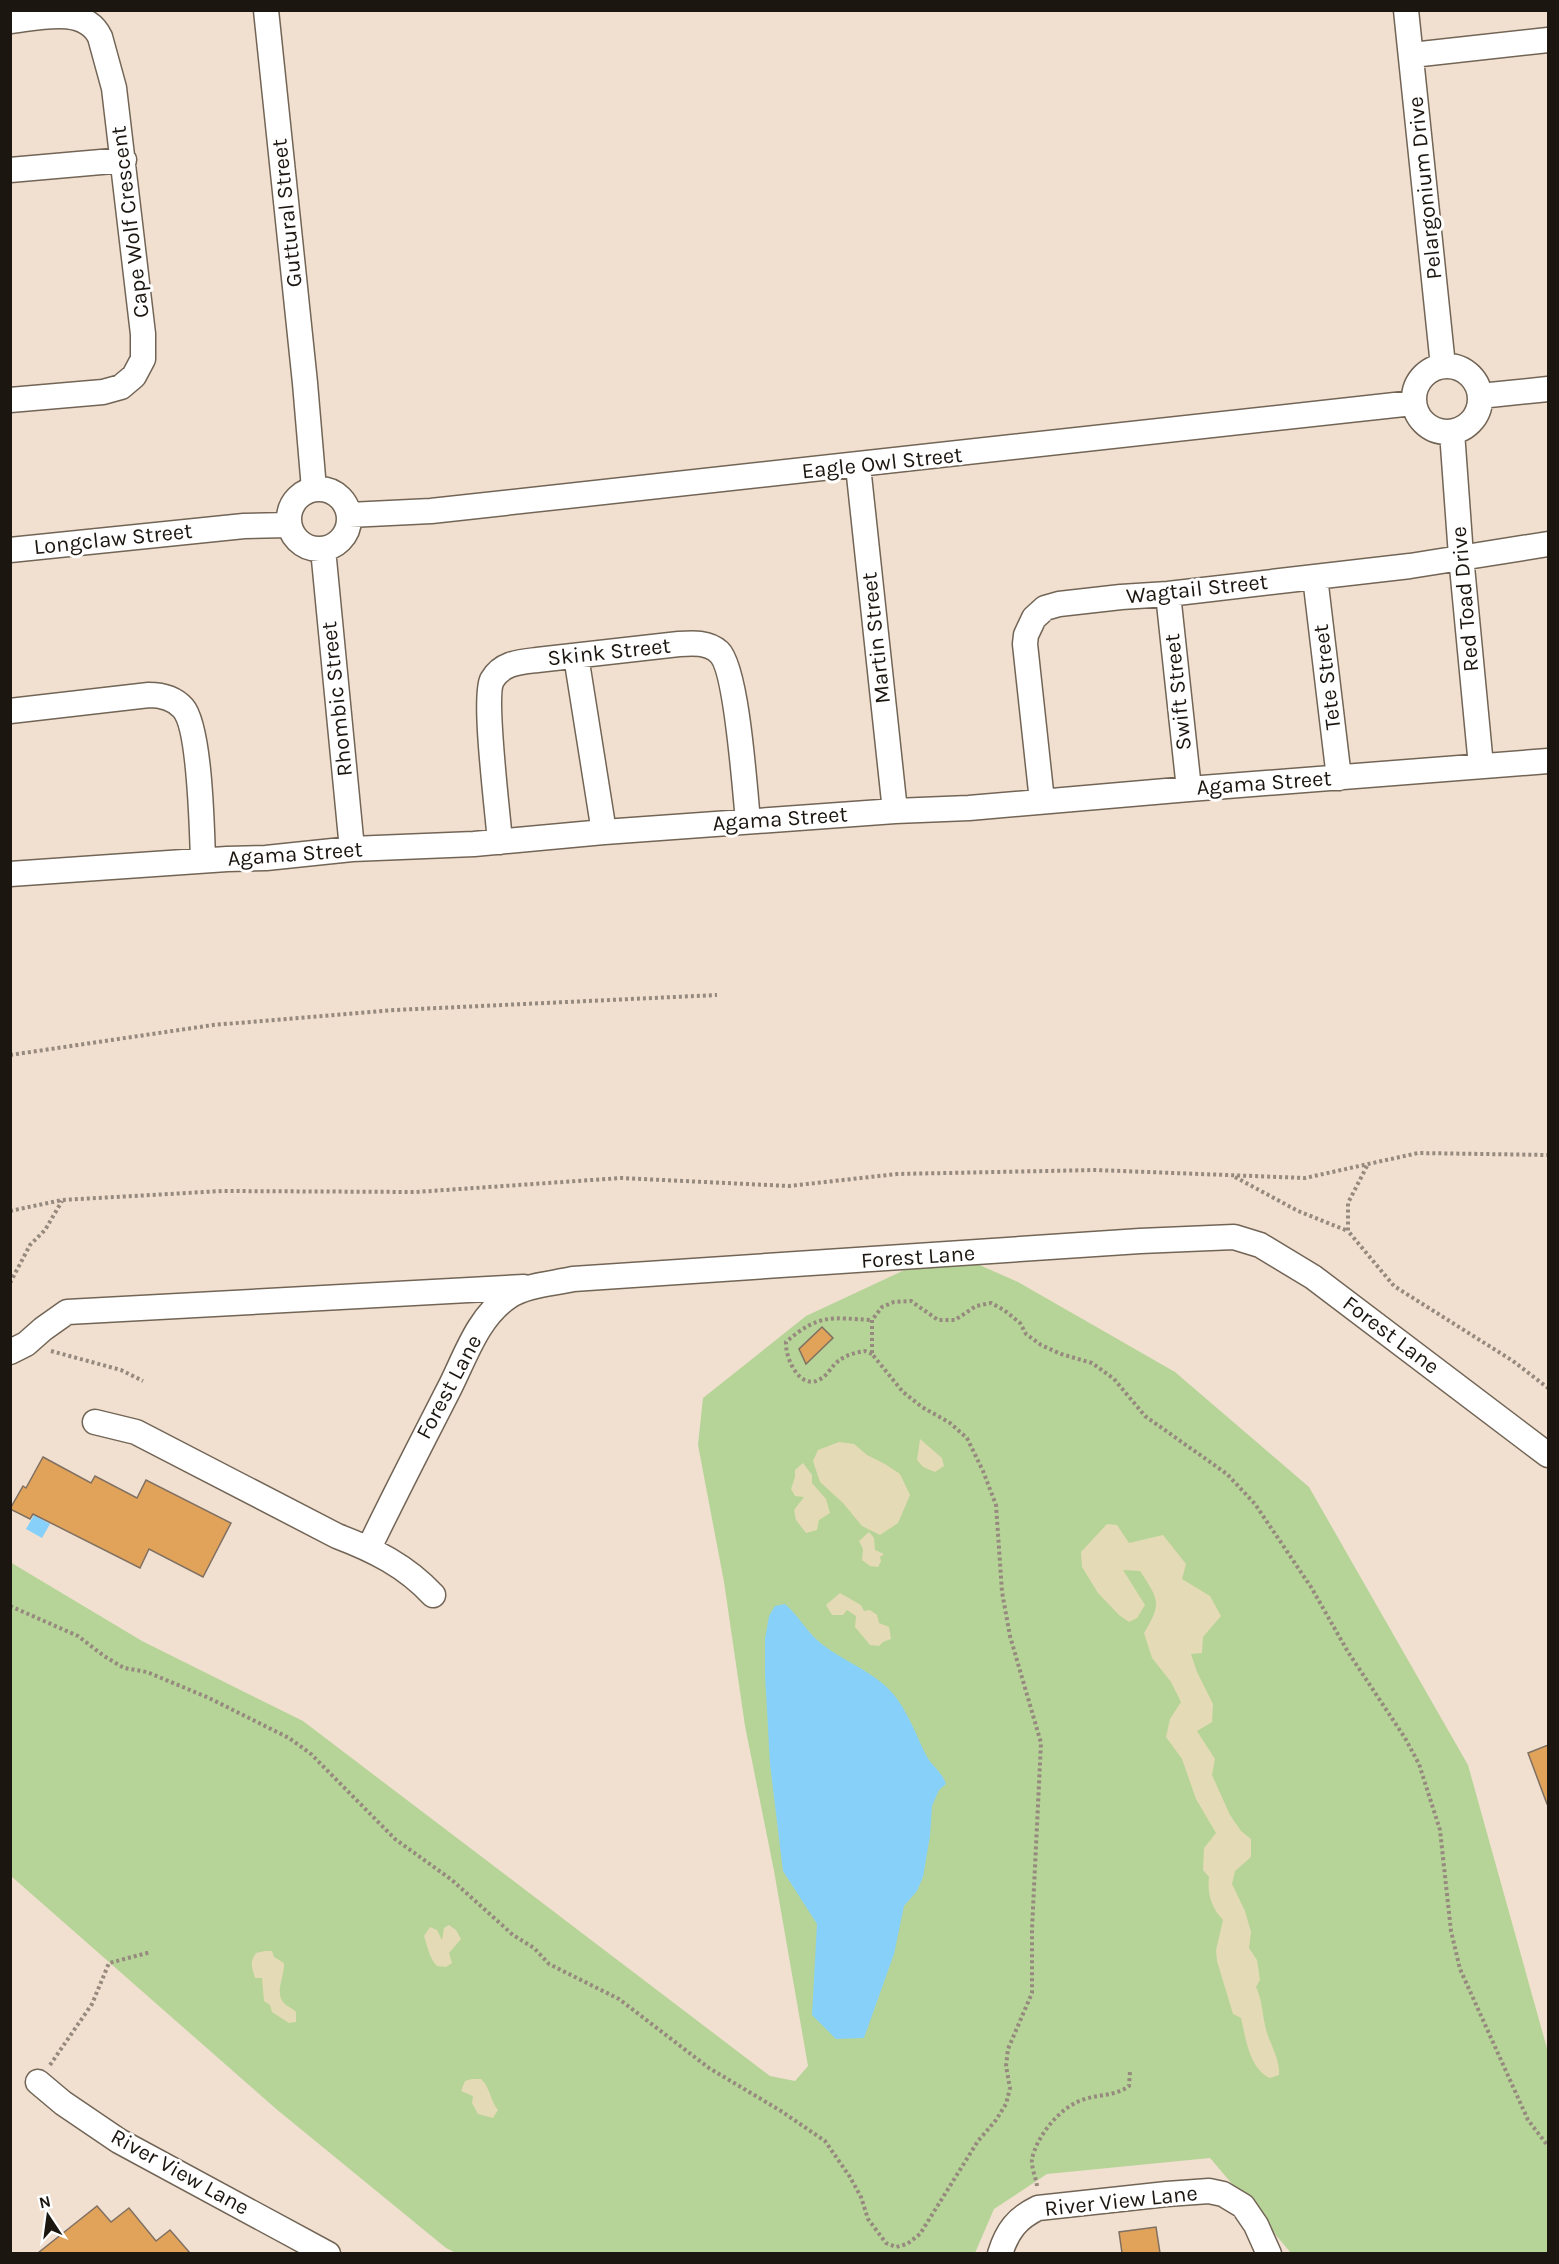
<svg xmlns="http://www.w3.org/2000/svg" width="1559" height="2264" font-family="Karla,sans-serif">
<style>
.green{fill:#b6d498}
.sand{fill:#e4dab5}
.water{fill:#87d0fa}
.building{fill:#e1a259;stroke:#7f7062;stroke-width:1.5}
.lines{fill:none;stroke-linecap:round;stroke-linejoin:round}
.minor-casing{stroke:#726556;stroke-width:27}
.path{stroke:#96897e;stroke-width:4;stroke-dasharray:3 3;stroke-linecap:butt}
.minor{stroke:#fff;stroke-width:24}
.labels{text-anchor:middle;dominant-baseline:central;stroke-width:6;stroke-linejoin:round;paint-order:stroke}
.street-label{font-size:22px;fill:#1c1610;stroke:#fff}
</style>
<rect width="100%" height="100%" fill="#f1e0d0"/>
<!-- green -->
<path class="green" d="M975,1263l43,19 157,90 134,115 159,278 80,287v201h-257l-81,-95 -163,16 -53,35 -19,44h-519l-10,-5 -171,-140 -264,-232 -1,-314 132,79 161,80 467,355 25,5 13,-15 -34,-195 -29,-145 -21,-144 -26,-137 5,-47 103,-82 105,-49z"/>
<!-- sand -->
<path class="sand" d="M920,1439l22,19 2,8 -9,6 -12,-5 -6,-7z
M839,1442l15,2 13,11 18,9 15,10 10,21 -12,28 -18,12 -18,-9 -19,-23 -23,-21 -7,-21 5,-11z
M803,1463l9,12v8l14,16 4,14 -11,7 -2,10 -11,3 -10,-13 -2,-10 10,-13 -9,-1 -4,-7 4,-12v-7z
M1107,1524l10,1 12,18 34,-8 23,29 -4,15 28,17 11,20 -18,21 -1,16 -11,1 6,18 16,32 -1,18 -15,9 18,28 -3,16 18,40 11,16 10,8v18l-16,14 -3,13 13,27 6,21 -2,16 8,12 3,20 -4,7c6,13 6,24 9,38 3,17 15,32 14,50l-9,3c-21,-10 -24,-39 -29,-60l-8,-4 -16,-53 -1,-11 7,-30c-11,-12 -16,-25 -14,-43l-6,-7 1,-22 12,-15 -20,-34 -14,-40 -16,-22 4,-18 11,-17 -10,-20 -19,-24 -8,-25c18,-30 15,-33 -4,-62l-17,-1 22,35 -8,13 -8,4 -10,-7 -21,-22 -16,-26 -1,-15z
M869,1532l5,6 1,12 9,4 -4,3 1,4 -3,6 -8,-1 -8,-6 1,-11 -4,-8z
M840,1593l21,12 3,6 6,-1 7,5 2,8 10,4 2,12 -8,3 -4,4 -9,-1 -15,-18 1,-11 -9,-6 -4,5h-11l-6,-10z
M449,1925l7,5 5,9 -12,14 3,10 -6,4 -9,-1c-7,-6 -10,-21 -13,-30l6,-9 7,3 5,10 2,-12z
M265,1951h7l2,6 10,6c1,12 -10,30 0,40 3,4 9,5 12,9v10l-7,1 -17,-11 -2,-7 -6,-4 -2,-23h-7c-3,-11 -6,-15 1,-25z
M472,2079h9c9,8 9,21 17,31l-5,8 -15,-4 -6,-11 1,-7 -12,-5 4,-10z"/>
<!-- water -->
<path class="water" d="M34,1515l16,9 -8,14 -16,-9z
M785,1604c14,12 23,30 38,41 18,14 41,23 59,38 21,16 32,47 43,70 5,12 17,18 21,31l-7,6 -7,16 -2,30 -7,41 -6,14 -13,15 -10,48 -30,84 -28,1 -24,-24 5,-91 -34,-53 -13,-107 -5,-89v-36l4,-23 6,-10z"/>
<!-- building -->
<path class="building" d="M822,1327l11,11 -27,26 -7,-15z
M43,1457l48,26 4,-7 42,22 9,-18 85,43 -28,54 -54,-28 -9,19 -107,-54 -3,5 -20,-10 13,-23 3,2z
M1548,1745v59h-1l-19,-51z
M97,2206l14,16 18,-14 27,33 14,-11 20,23h-152z
M1156,2227l4,26h-38l-3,-21z"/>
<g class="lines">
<!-- minor casing -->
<g class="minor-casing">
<path id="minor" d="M266,10l39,373 9,106
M1406,10l37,356
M10,21c28,-3 75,-16 90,16l14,51 29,246v25l-9,17 -13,11 -18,5 -93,8
M1412,55l136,-15
M10,170l114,-10
M1414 399a33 33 0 1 1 66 0a33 33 0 1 1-66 0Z
M1480,396l68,-7
M1452,432l9,124 20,210
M858,466l37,345
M289 519a30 30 0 1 1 60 0a30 30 0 1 1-60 0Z
M349,515l82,-4 982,-108
M323,549l29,300
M10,550l234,-24 44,-1
M1315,577l24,201
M1168,594l21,195
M576,656l28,176
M10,711l139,-16c12,0 25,3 34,13 17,19 19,123 20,152
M1042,801l-17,-157 1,-9 8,-17 11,-10 14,-4 62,-7 47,-3 242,-28 138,-22
M500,842c-2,-28 -17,-144 -8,-162 10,-17 27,-18 45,-20l142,-16c14,-1 29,-2 40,8 18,17 26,140 29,169
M10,874l217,-15 39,-1 86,-9 122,-5 130,-12 291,-21 74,-3 220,-19 359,-28
M10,1352l16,-8 17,-15 24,-17 457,-25
M95,1422l41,10 201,104c37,14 69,30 96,59
M369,1548c26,-54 53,-106 80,-159 16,-31 28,-71 59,-92 18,-12 43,-13 65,-18l567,-38 94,-4 26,8 53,32 235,178
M38,2082l25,21 56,38 209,113
M1000,2254c7,-23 17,-36 38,-46l129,-14 42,-3 14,3 20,12 13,19 13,29"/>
</g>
<!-- path -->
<path class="path" d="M10,1055l203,-30 182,-15 322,-15
M1367,1166l-19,37v28l46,55 119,75 35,27
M1235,1177l63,34 50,20
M10,1211l52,-11 160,-9 194,1 205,-14 168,8 108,-12 198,-4 210,8 113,-25 130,2
M10,1283l20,-38 15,-15 17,-29
M51,1351l70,19 22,11
M872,1354l-7,-3c-11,2 -21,4 -30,13 -4,4 -8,11 -13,14 -21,15 -37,-19 -36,-36 33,-29 46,-24 86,-22
M10,1606l68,30 26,20 20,12 23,4 62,26 80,40 22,16 84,85 57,41 61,55 21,13 15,16 70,35 90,69 72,43 44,30 25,36 11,20 7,22 18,24 10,4 11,-3 13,-10 58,-93 18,-21 10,-16 4,-16 -4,-22 2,-17 24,-56v-64l9,-186 -31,-107 -8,-44 -6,-87 -13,-34 -16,-33 -17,-15 -28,-16 -19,-15 -31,-38v-34l10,-13 12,-5 17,-1 27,19h17l21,-14 15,-3 13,7 16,13 6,11 15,11 20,9 31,9 22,16 31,37 82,58 28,30 56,83 37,65 57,86 14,26 21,66 11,101 9,38 68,151 20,26
M50,2065l42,-61 17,-41 42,-11
M1037,2186c-1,-8 -6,-19 -5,-27 5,-24 30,-54 53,-60 16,-5 30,-3 44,-13l1,-15"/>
<!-- minor -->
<use href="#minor" class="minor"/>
</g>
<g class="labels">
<!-- street labels -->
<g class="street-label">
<text transform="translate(1425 188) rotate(-96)">Pelargonium Drive</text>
<text transform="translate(287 213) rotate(-96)">Guttural Street</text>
<text transform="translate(130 222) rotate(-97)">Cape Wolf Crescent</text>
<text transform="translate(882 463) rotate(-6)">Eagle Owl Street</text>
<text transform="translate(113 539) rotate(-6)">Longclaw Street</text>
<text transform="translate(1197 589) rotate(-6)">Wagtail Street</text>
<text transform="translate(1465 599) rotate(-95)">Red Toad Drive</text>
<text transform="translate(876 638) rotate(-96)">Martin Street</text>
<text transform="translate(609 652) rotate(-6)">Skink Street</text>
<text transform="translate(1327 677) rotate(-97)">Tete Street</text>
<text transform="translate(1178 692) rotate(-96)">Swift Street</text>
<text transform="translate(337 699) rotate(-96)">Rhombic Street</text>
<text transform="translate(1264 783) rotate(-4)">Agama Street</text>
<text transform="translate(780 819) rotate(-4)">Agama Street</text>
<text transform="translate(295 854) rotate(-4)">Agama Street</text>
<text transform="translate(918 1257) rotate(-4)">Forest Lane</text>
<text transform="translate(1391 1335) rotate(37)">Forest Lane</text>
<text transform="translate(449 1387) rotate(-62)">Forest Lane</text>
<text transform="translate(180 2172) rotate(29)">River View Lane</text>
<text transform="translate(1121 2201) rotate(-6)">River View Lane</text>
</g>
</g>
<!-- border -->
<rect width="1559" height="2264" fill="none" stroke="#1c1610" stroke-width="24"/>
<!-- north arrow -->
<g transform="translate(48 2216) rotate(347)" stroke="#ffffff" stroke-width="4.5" paint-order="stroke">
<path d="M0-4.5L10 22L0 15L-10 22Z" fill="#1c1610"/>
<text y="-9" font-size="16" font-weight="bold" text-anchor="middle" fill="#1c1610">N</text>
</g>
</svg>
